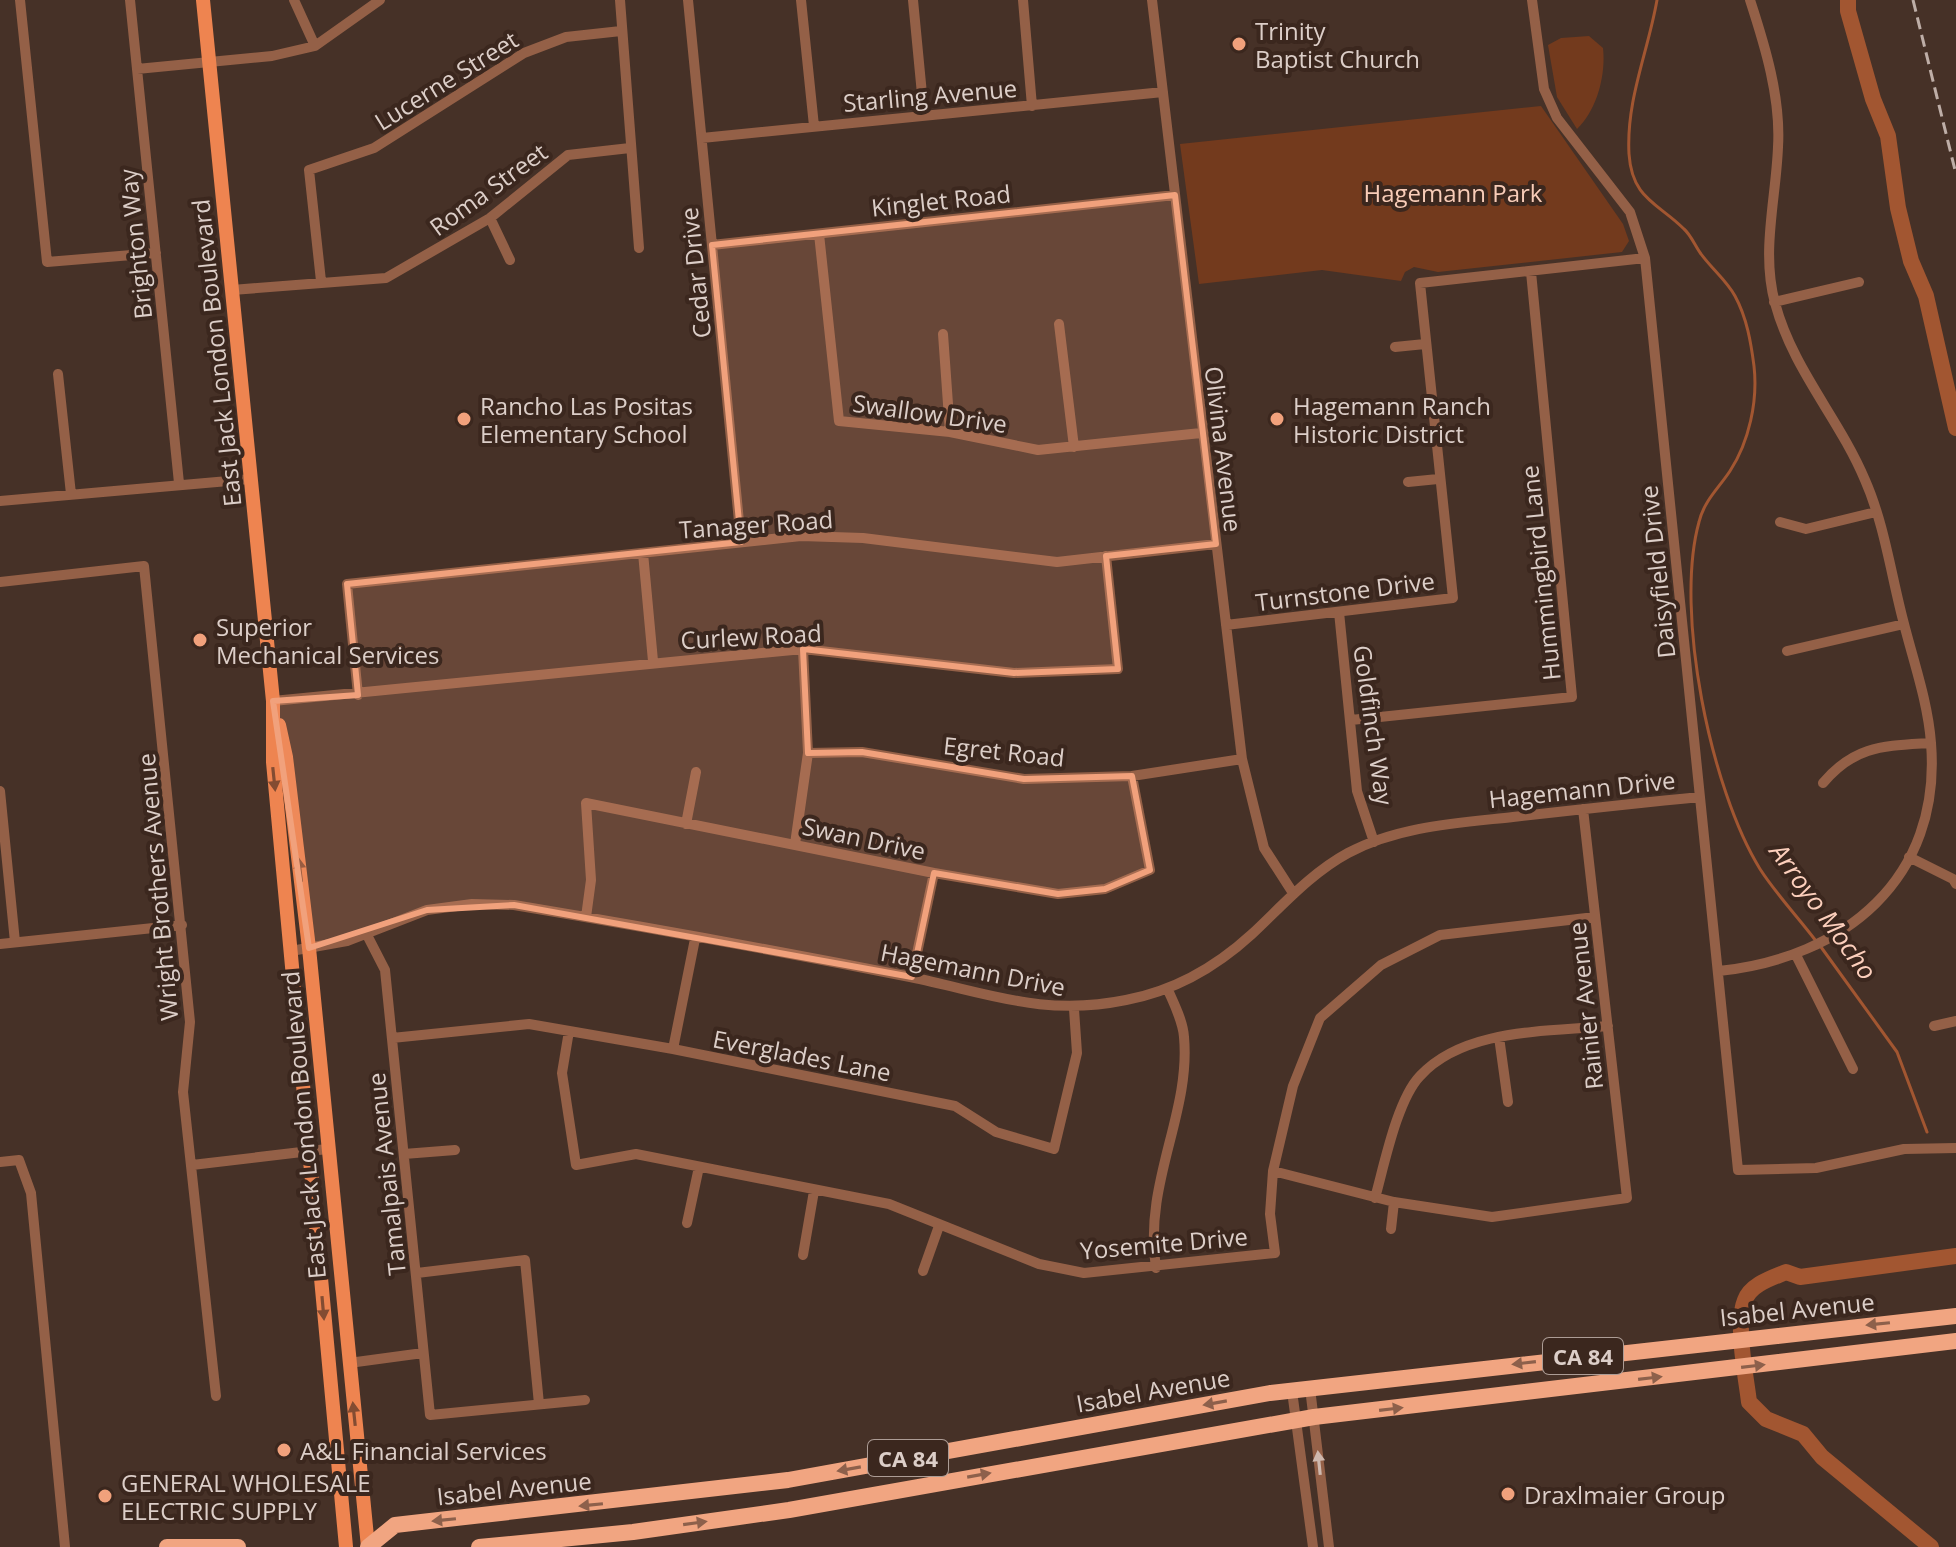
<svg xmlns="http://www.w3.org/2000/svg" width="1956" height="1547" font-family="'Open Sans',sans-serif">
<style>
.green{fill:#733a1d}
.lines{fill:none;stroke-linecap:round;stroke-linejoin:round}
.stream{stroke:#a25631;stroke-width:3}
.river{stroke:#a25631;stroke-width:16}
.minor{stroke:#946047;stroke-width:10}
.major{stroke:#ee8450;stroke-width:14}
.highway{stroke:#f1a581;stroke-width:16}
.rail{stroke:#beaea7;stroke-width:3;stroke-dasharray:12 6;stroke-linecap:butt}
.oneway{fill:#834c32}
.oneway2{fill:#8d604b}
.oneway3{fill:#ceb8ae}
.marked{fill:#f1a17c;fill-opacity:0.2;stroke:#f1a17c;stroke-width:6;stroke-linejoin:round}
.poi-dot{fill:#f1a17c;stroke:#3b271e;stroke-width:3}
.labels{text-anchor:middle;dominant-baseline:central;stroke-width:8;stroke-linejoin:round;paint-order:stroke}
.shield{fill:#3b271e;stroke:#ac9c95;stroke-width:2}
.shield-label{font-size:22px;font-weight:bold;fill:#dccec8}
.poi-label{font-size:24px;fill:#dccec8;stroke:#3b271e;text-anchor:start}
.street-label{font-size:24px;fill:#dccec8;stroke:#3b271e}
.park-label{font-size:24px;fill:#f8ccb8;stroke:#3b271e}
.water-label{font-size:26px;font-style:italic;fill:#fccfbc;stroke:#3b271e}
</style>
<rect width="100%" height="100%" fill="#463127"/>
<!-- green -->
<path class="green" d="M1589,36l14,12c3,27 -6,62 -26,81l-20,-32 -9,-52 13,-7z
M1541,106l82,118 6,17 -7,11 -184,20 -24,-5 -9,5 -4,9 -79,-11 -123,14 -19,-140z"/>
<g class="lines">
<!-- stream -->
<path class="stream" d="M1657,0c-9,52 -31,100 -28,154 3,45 29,49 55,75 7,6 11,17 17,25 10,14 26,27 34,42 12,22 16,47 19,70 4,35 -5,76 -24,105 -12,18 -26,30 -31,51 -25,90 12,268 61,347 16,25 38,48 56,72
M1821,947l76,105 30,80"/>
<!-- river -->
<path class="river" d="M1848,0v11l25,88 15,37 10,72 13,53 15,35 30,132
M1931,1547l-109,-90 -19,-23 -37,-15 -17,-17c-3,-26 -14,-78 -4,-102 6,-16 27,-22 41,-28l14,5 156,-21"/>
<!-- minor -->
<path class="minor" d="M20,0l27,262 109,-9
M130,0l49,483
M294,0l21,46
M620,0l19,248
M688,0l53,542
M801,0l13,126
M913,0l11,115
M1023,0l9,106
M1152,0l90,759 22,89 29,45
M1532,0l12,89 13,29 73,94 15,46 93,912 78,-2 88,-19 52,-1
M137,69l135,-13 43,-10 65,-46
M702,138l461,-46
M490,218l20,42
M819,234l20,187 111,11 88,18 163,-17
M712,245l463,-50
M321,281l-12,-111 65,-22 150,-95 42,-16 55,-6
M232,290l154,-12 104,-60 78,-63 62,-7
M1774,302l85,-20
M1059,324l15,123
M943,334l7,98
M1395,347l30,-3
M58,374l13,120
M1408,482l30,-3
M0,501l251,-22
M1780,522l26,7 70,-17
M643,553l10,108
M0,582l144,-16 46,456 -7,70 33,304
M1339,612l18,179 17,51
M1226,625l227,-27 -33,-315 225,-25
M1787,651l117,-27
M358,695l-11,-111 454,-48 62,2 194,24 159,-18
M273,701l530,-52 211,24 104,-4 -12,-113
M1351,720l221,-23 -41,-425
M808,753l54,-1 162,27 108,-3 110,-17
M1823,783c32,-38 61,-37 108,-40
M0,791l15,151
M686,824l10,-52
M795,844l13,-91 -5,-104
M1909,857l44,22 3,5
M586,917l5,-37 -5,-77 348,70 124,21 47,-5 45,-19 -18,-94
M366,933l19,37 45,445 155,-15
M0,944l182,-19
M291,951l56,-10 80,-31 45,-6 42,1c132,22 265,46 396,72 79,16 133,40 216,23 48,-9 90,-33 126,-66 30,-28 59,-61 96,-81 50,-27 110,-30 165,-36 62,-7 125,-14 187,-20
M1796,955l57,114
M1719,971c125,-13 223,-92 212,-228 -3,-41 -18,-83 -28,-123 -12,-46 -19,-97 -38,-140 -26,-62 -72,-110 -90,-177 -14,-51 1,-104 3,-156 3,-49 -13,-101 -28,-147
M912,977l22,-104
M1934,1026l22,-5
M569,1031l-7,42 14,92 60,-11 253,50 150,60 45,9 191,-20 -5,-39 3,-43 20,-85 27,-68 61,-53 59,-30 155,-18
M1499,1037l9,65
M392,1038l137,-14 144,25 282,57 41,26 58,17 23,-96 -3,-44
M673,1049l22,-110
M404,1154l51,-4
M0,1162l19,-2 12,33 34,354
M192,1165l135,-16
M1273,1171l121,31 98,15 135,-19 -44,-389
M1375,1198c9,-32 22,-98 45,-122 44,-48 127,-44 188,-50
M687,1223l12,-56
M1391,1229l3,-27
M803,1255l11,-64
M1156,1268c-13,-85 35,-154 28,-231 -1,-16 -10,-33 -16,-47
M923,1271l16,-45
M417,1273l108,-13 14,144
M349,1363l74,-10
M1310,1388l19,159
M1292,1391l21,156"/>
<!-- major -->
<path class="major" d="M203,0l70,701v61l73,785
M279,725l7,32 23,191 59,599"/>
<!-- highway -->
<path class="highway" d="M167,1547h71
M368,1547l27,-22 393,-45 482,-87 686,-77
M479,1547l154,-15 156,-22 525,-93 642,-76"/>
<!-- rail -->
<path class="rail" d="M1913,0l43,174"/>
</g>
<!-- one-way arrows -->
<defs><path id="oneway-solid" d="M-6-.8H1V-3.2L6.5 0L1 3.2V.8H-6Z" transform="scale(2)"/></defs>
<g class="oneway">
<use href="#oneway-solid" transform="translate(274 779) rotate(84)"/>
<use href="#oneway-solid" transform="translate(300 870) rotate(-97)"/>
<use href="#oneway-solid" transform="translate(323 1308) rotate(85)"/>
<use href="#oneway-solid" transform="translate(354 1414) rotate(-96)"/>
</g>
<g class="oneway2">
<use href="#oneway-solid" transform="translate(1878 1324) rotate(174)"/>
<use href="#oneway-solid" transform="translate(1524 1363) rotate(173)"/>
<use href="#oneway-solid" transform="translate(1753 1366) rotate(-7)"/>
<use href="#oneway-solid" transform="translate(1650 1378) rotate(-7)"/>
<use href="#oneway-solid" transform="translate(1215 1403) rotate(170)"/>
<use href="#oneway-solid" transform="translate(1391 1409) rotate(-7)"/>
<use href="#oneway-solid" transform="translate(849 1469) rotate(170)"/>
<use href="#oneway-solid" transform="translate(979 1475) rotate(-10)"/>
<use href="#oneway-solid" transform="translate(591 1505) rotate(174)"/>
<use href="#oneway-solid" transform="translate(444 1520) rotate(174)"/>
<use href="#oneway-solid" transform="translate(695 1523) rotate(-8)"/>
</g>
<use class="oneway3" href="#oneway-solid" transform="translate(1319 1463) rotate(-96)"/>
<!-- marked area -->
<path class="marked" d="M1175,195l41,349 -110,12 12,113 -104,4 -211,-24 5,104 54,-1 162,27 108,-3 18,94 -45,19 -47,5 -124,-21 -22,104 -398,-72 -87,5 -118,38 -36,-247 85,-6 -11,-111 394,-42 -29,-297z"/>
<!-- markers -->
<g class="poi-dot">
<circle cx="1239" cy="44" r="8"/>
<circle cx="464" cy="419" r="8"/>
<circle cx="1277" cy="419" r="8"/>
<circle cx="200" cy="640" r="8"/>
<circle cx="284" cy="1450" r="8"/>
<circle cx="1508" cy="1494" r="8"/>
<circle cx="105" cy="1496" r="8"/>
</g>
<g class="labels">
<!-- shield labels -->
<g class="shield">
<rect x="1543" y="1338" width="80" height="36" rx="6"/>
<rect x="868" y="1440" width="80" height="36" rx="6"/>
</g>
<g class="shield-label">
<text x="1583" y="1356">CA 84</text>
<text x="908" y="1458">CA 84</text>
</g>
<!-- poi labels -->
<g class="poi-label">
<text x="1255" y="30">Trinity<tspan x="1255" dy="28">Baptist Church</tspan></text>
<text x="480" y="405">Rancho Las Positas<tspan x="480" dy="28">Elementary School</tspan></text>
<text x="1293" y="405">Hagemann Ranch<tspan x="1293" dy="28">Historic District</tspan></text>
<text x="216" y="626">Superior<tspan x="216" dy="28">Mechanical Services</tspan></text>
<text x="300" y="1450">A&amp;L Financial Services</text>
<text x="121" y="1482">GENERAL WHOLESALE<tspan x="121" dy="28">ELECTRIC SUPPLY</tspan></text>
<text x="1524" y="1494">Draxlmaier Group</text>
</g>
<!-- street labels -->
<g class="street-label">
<text transform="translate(446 80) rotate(-32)">Lucerne Street</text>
<text transform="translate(930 95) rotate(-5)">Starling Avenue</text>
<text transform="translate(488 189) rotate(-36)">Roma Street</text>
<text transform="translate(941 200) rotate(-6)">Kinglet Road</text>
<text transform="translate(135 244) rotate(-96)">Brighton Way</text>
<text transform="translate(695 273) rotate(-96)">Cedar Drive</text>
<text transform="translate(216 353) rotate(-96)">East Jack London Boulevard</text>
<text transform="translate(930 413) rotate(8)">Swallow Drive</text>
<text transform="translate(1224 449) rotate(83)">Olivina Avenue</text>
<text transform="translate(756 524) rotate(-4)">Tanager Road</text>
<text transform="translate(1657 572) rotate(-96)">Daisyfield Drive</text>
<text transform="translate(1540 573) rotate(-96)">Hummingbird Lane</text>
<text transform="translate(1345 591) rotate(-7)">Turnstone Drive</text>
<text transform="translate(751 636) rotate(-3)">Curlew Road</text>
<text transform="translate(1374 725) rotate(82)">Goldfinch Way</text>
<text transform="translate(1004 751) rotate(6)">Egret Road</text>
<text transform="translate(1582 789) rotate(-6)">Hagemann Drive</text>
<text transform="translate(864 838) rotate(12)">Swan Drive</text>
<text transform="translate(157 887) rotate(-95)">Wright Brothers Avenue</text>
<text transform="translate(973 969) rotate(11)">Hagemann Drive</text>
<text transform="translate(1585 1006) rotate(-96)">Rainier Avenue</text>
<text transform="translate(802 1055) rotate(11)">Everglades Lane</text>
<text transform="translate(303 1125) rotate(-95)">East Jack London Boulevard</text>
<text transform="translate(386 1174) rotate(-96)">Tamalpais Avenue</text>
<text transform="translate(1164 1243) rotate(-5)">Yosemite Drive</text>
<text transform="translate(1797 1309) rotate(-6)">Isabel Avenue</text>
<text transform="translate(1153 1390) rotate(-10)">Isabel Avenue</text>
<text transform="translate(514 1488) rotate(-6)">Isabel Avenue</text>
</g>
<!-- park labels -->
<g class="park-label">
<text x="1453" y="192">Hagemann Park</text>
</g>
<!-- water labels -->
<g class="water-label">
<text transform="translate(1824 911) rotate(54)">Arroyo Mocho</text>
</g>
</g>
</svg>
